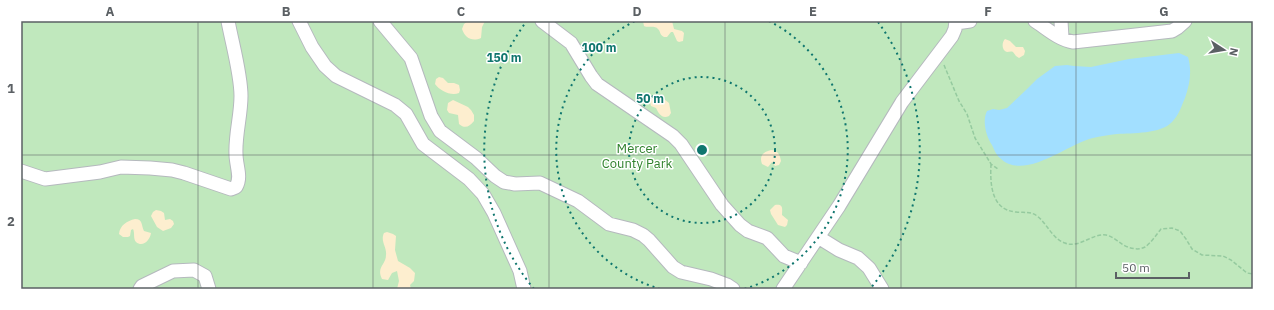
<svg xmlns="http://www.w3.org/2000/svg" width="1274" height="310" font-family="'IBM Plex Sans',sans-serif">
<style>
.green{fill:#c0e8bd}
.sand{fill:#fdeecf}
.water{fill:#a2dfff}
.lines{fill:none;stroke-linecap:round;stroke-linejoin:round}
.minor-casing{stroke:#b5b9be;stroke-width:15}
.path{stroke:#95ca9f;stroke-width:1.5;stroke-dasharray:4 2;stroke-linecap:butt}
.minor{stroke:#fff;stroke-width:13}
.grid{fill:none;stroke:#5b6064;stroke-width:1;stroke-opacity:0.55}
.ring{fill:none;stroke:#0f766e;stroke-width:2;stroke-dasharray:2 4}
.labels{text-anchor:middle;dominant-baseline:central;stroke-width:3;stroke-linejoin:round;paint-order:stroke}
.park-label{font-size:13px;fill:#30822d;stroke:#fff}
.centre{fill:#0f766e;stroke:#fff;stroke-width:2}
.ring-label{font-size:12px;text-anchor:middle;font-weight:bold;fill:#0f766e;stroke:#fff;stroke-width:3;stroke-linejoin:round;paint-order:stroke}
.neatline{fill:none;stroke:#5b6064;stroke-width:1.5}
.grid-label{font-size:13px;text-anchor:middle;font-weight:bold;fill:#5b6064}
</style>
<rect width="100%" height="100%" fill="#efebe2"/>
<!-- green -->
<path class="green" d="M21,21h1232v268h-1232z"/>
<!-- sand -->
<path class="sand" d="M468,21h17l-3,6 -1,11c-9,4 -16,0 -19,-9l2,-5z
M643,21h29l2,8 8,2 2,2 -1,8 -4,1 -2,-1 -4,-9h-2l-4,5h-3c-5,-3 -3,-5 -6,-8 -3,-4 -10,-1 -14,-3z
M1005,39l5,2 6,6h7l2,4 -1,4 -5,3 -3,-2 -3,-4c-2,-1 -4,0 -6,0 -6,-2 -5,-10 -2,-13z
M439,77l4,1 5,5h6l5,2 1,5 -1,3c-8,3 -19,-2 -24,-9l1,-5z
M654,97l10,2 5,4 2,10 -2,3c-7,3 -10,-2 -13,-8l-5,-2 -1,-4 2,-4z
M453,100l15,7 3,3 3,5v6c-5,6 -9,8 -15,3l-1,-9 -9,-2 -2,-3 1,-7z
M771,150c7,0 9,5 10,11l-2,4 -4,1 -3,-4 -4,5 -6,-3c-3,-8 1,-12 9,-14z
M775,205c9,-1 7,4 7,10l6,5 -1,5 -2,2 -7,-2 -7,-11 -1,-4z
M156,210l5,1 3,2 1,7 5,-1 3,2 1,3 -3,4 -8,3 -6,-4 -6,-11 2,-4z
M135,219c8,0 6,6 9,12l7,2c-1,7 -8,15 -15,9 -3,-3 -1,-9 -3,-13l-2,1 -1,6 -2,1h-5l-4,-3c1,-9 8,-13 16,-15z
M387,232l6,2 3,2 -1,14 3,11 12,7 5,5 -1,8 -4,4 1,4h-14l2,-8 -2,-10 -5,2 -4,7 -6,-1c-6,-12 4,-14 4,-24 1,-8 -6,-14 -2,-22z"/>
<!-- water -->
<path class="water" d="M1179,53l9,4c4,14 2,27 -3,41 -4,9 -6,17 -13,24 -11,12 -40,11 -55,12 -8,1 -17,2 -24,4 -26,6 -69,44 -93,20 -4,-3 -6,-9 -8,-13 -6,-9 -10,-24 -5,-34l6,-2 6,1 8,-2 20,-19 10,-10 18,-13 12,-1 7,1 17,1 38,-8z"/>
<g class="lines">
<!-- minor casing -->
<g class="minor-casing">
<path id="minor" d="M299,21l13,26 13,19 11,10 59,29 11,9 17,30 46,35 14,15 11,19 26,58 4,18
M380,21l31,37 20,58 9,15 36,27 19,18 9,6 11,2 25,-1 38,18 31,23 24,6 10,5 6,5 24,27 8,5 30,7 16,6 6,4
M542,21l29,22 20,33 6,8 76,52 8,8 41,61 18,20 8,6 19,7 17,18 17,7
M1035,21c11,7 24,19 38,21l99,-11 5,-3 8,-7
M1061,21l1,17
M956,23l14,-2
M21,171l24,8 55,-7 21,-5 29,1 22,2 12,3 47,16 5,-2c6,-10 0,-21 0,-33 -1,-19 5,-38 5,-58 0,-22 -9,-53 -13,-75
M818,237l21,13 19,8 11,10 13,21
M140,289l2,-3 31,-15 21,-1 11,6 4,13
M783,289l56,-83 63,-104 50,-66 3,-7 1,-8"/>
</g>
<!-- path -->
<path class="path" d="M944,65l15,36 8,13 8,24 16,26 7,5
M991,164c-1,20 0,46 25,48 8,1 15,-1 21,4 10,7 15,23 28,27 14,6 27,-10 41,-8 6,1 11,6 16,9 6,4 16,7 23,3 5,-3 12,-13 16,-18l11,-1 8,3 6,8 6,10 10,6 21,1 8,4 16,13 6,1"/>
<!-- minor -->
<use href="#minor" class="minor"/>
</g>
<!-- grid -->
<path class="grid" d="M198,21v268M373,21v268M549,21v268M725,21v268M901,21v268M1076,21v268M21,155h1232"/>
<!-- distance rings -->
<g class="ring">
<circle cx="702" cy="150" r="73"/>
<path d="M660 289A145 145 0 0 1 635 21M769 21A145 145 0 0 1 744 289"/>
<path d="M534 289A218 218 0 0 1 526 22M878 22A218 218 0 0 1 870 289"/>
</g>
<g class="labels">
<!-- park labels -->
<g class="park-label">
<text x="637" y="148">Mercer<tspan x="637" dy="15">County Park</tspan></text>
</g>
</g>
<circle cx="702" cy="150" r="6" class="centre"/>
<g class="ring-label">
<text x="599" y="52">100 m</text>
<text x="504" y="62">150 m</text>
<text x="650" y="103">50 m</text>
</g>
<!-- border -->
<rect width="1274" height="310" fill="none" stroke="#ffffff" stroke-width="44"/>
<!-- north arrow -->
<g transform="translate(1224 50) rotate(102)" stroke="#ffffff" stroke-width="3" paint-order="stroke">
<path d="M0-3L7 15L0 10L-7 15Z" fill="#5b6064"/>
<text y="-6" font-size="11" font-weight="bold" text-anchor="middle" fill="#5b6064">N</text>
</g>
<!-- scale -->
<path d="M1116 272v6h73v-6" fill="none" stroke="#5b6064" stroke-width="2"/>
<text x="1122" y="272" font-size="12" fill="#5b6064" stroke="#ffffff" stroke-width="3" paint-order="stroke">50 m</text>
<rect x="22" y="22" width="1230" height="266" class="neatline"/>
<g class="grid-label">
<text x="110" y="16">A</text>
<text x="286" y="16">B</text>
<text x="461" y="16">C</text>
<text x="637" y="16">D</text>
<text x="813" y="16">E</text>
<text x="988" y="16">F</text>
<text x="1164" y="16">G</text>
<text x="11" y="93">1</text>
<text x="11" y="226">2</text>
</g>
</svg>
